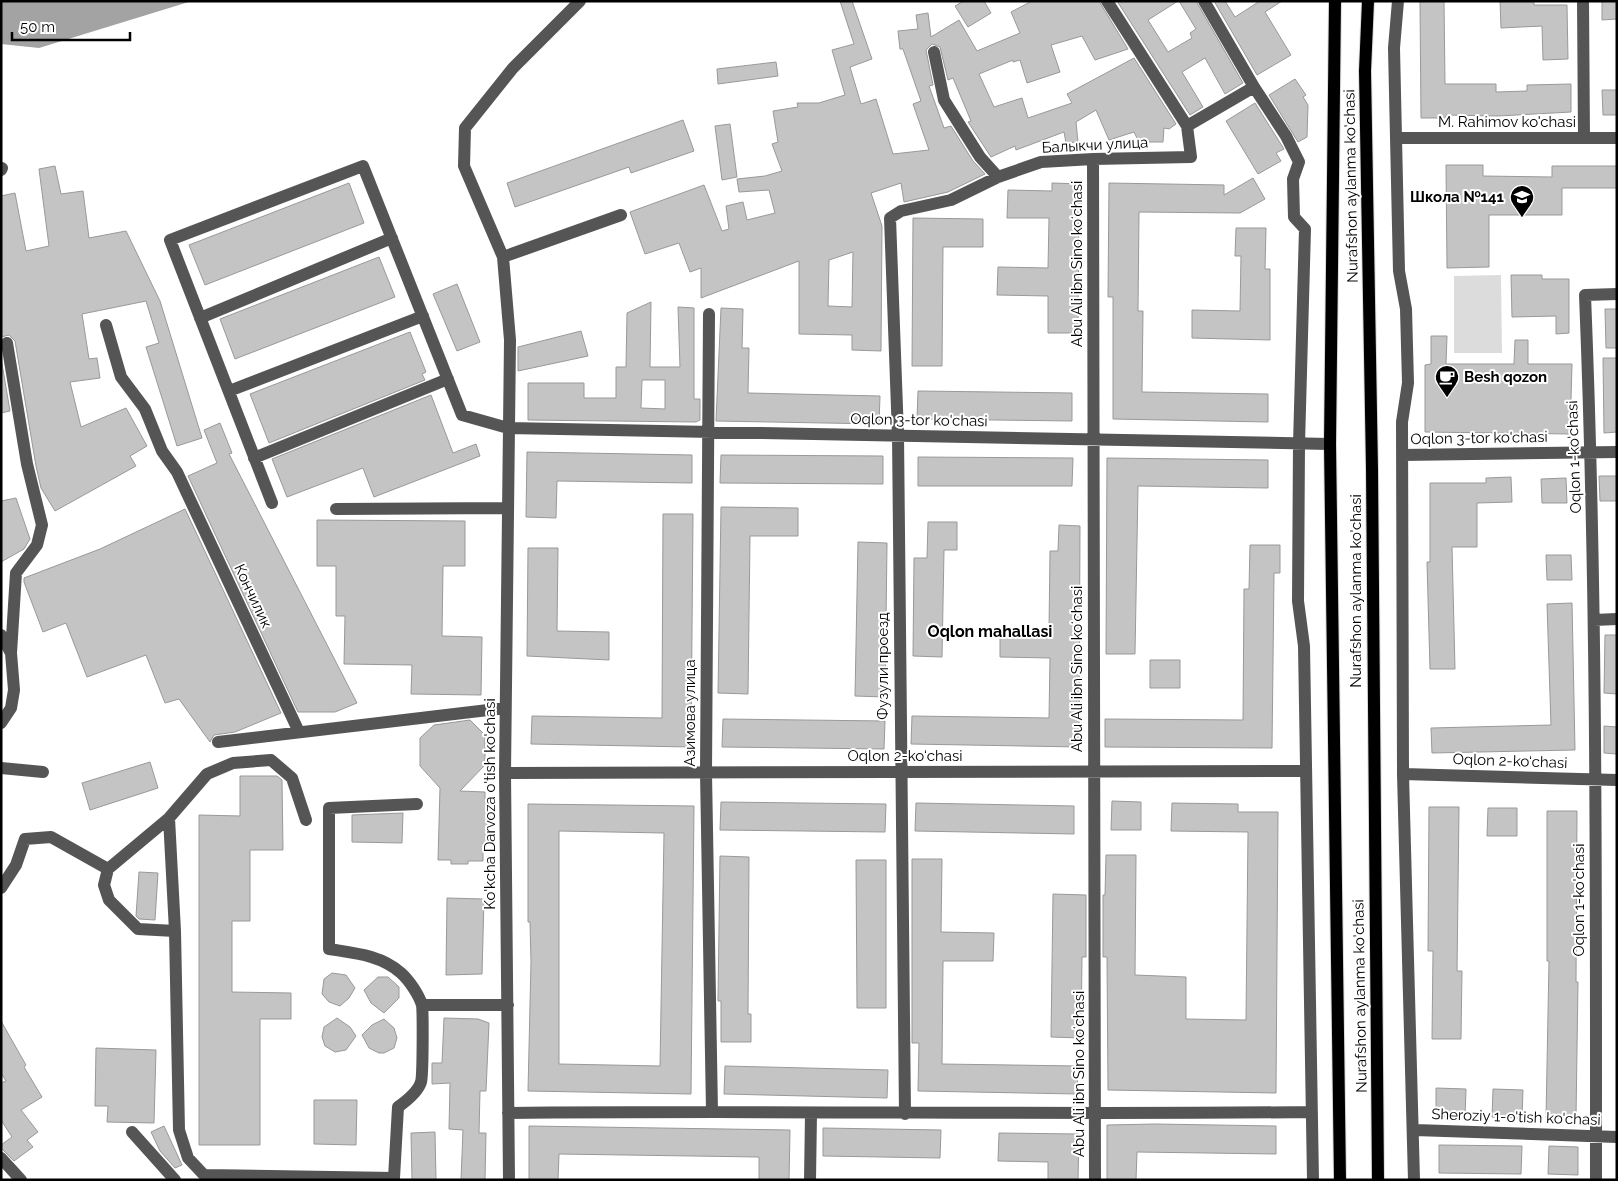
<svg xmlns="http://www.w3.org/2000/svg" width="1618" height="1181" font-family="Raleway,sans-serif">
<style>
.green{fill:#dcdcdc}
.water{fill:#a3a3a3}
.building{fill:#c4c4c4;stroke:#999;fill-rule:evenodd}
.lines{fill:none;stroke-linecap:round;stroke-linejoin:round}
.major-casing{stroke:#dbdbdb;stroke-width:14}
.minor{stroke:#555;stroke-width:12}
.major{stroke:#000;stroke-width:12}
.labels{text-anchor:middle;dominant-baseline:central;stroke-width:4;stroke-linejoin:round;paint-order:stroke}
.street-label{font-size:15px;fill:#000;stroke:#fff}
.poi-label{font-size:15px;font-weight:bold;fill:#000;stroke:#fff;text-anchor:end}
.neighbourhood-label{font-size:16px;font-weight:bold;fill:#000;stroke:#fff}
</style>
<rect width="100%" height="100%" fill="#fff"/>
<!-- green -->
<path class="green" d="M1501,275l1,78h-48v-77z"/>
<!-- water -->
<path class="water" d="M1,1h191l-153,47 -38,-4z"/>
<!-- building -->
<path class="building" d="M840,1h12l20,58 -22,8 11,37 15,-5 17,55 36,-4 -16,-46 8,-3 -18,-52h-3l-2,-18 20,-2 -2,-14 12,-2 3,24 28,-17 18,31 43,-18 -9,-21 21,-11h67l29,48 -33,11 -13,-24 -31,9 9,27 -33,11 -7,-23 -7,2v-2l-34,14 15,33 28,-9 6,20 44,-15 -5,-9 67,-36 42,66 -7,5 -5,-1 -1,14h-24l-5,-10 -25,8 -13,-30 -20,12 2,20 -12,1 -2,-11 -48,18 -1,-4 -24,11 -23,-35 3,-1 -18,-43 -5,2 -8,-33 -8,-3 -6,6 7,35 -4,1 15,42 7,-2 22,35 12,13 -37,18 -44,10 -3,-19 -30,10 11,33 -1,125 -29,-1v-15l-53,-1v-73l-98,37v-30l-11,4 -11,-29 -34,11 -15,-42 74,-27 18,46 7,-2 -3,-23 17,-4 4,18 28,-7 -6,-23 -30,2 -2,-13 28,-3 17,-5 -10,-27 6,-2 -5,-31 25,-4 -1,-4h22l26,-8 -13,-45 22,-6zM853,252l-1,55 -24,-1 1,-46z
M964,1h20l7,12 -23,14 -13,-21z
M1117,1h61l-30,19 20,32 24,-14 -2,-5 6,-4 -17,-28h17l47,82 -18,11 -20,-36 -23,14 21,35 -13,8z
M1214,1h11l10,16 25,-16h22l-17,11 26,43 -34,20z
M1420,1h24l1,83h51v8l31,-1v-6l44,-1v28l-73,4 -52,-1v3h-25z
M1500,1h34v4h33l1,54 -25,1 -1,-34 -41,2z
M1602,1h15v18l-15,1z
M776,62l2,14 -60,8 -1,-15z
M1295,79l11,16 -3,2 5,8 -1,32 -9,5 -29,-47z
M1602,90h15v25h-14z
M1255,103l29,46 -8,4 5,8 -23,13 -32,-53z
M683,120l11,31 -63,22 -2,-6 -114,40 -8,-24z
M730,124l7,53 -15,3 -7,-54z
M1446,165h37v11l69,1v-11h65v22h-55v27h-73v52l-42,1z
M55,166l6,28 22,-3 6,47 37,-7 34,70 42,137 -25,8 -31,-99 13,-4 -13,-42 -64,13 7,45 8,-1 3,20 -30,4 11,45 45,-19 21,38 -17,10 6,10 -81,45 -14,-23 -5,-22 -21,-125 -6,-6 -8,2v-141l14,-3 11,58 23,-5 -10,-77z
M1253,178l12,21 -25,14 -101,-1 -1,99h5l-1,81 126,2v28l-155,-3v-122h-5l1,-114 115,2v10z
M349,183l15,40 -159,62 -16,-40z
M1052,183l30,1 -1,28h-2l-1,121h-30v-37l-51,-1 1,-28 50,1 1,-50h-42l1,-28 44,1z
M913,218l70,1v28h-40l-1,119h-30z
M1236,228h30l-1,41h5v71l-78,-2v-28l48,1 1,-55h-6z
M379,257l16,40 -160,62 -15,-40z
M1511,275h31v4h27v54l-13,1v-18l-44,1z
M457,284l23,58 -23,9 -24,-57z
M651,302l-1,65h30l-2,-60 16,1v91h6v21l-4,2 -168,-2v-37h56v15h32v-31h10l1,-54zM642,380h23v29l-24,-1z
M721,308l22,1 -1,39h7l-1,45 132,3 -1,28 -163,-3z
M1605,309h12v39h-11z
M581,331l7,25 -70,15v-24z
M410,332l16,40 -4,2 3,6 -156,63 -19,-49z
M1431,336h16l-1,28h68l1,-24h13v24h44l-2,70 -145,-2v-67l6,-1z
M1,358l9,53 -9,2z
M1603,358h14v74l-13,1z
M918,391l154,2v28l-155,-2z
M431,395l22,58 23,-9 4,12 -106,41 -11,-29 -76,29 -15,-38z
M220,423l12,30 -3,1 128,249 -22,9h-37l-110,-236 29,-13 -13,-33z
M527,452l165,3v28l-135,-2 -1,37 -30,-1z
M721,455l162,1v28l-163,-1z
M918,457l155,1 -1,28h-154z
M1107,458l161,2v28l-130,-2 -3,168h-29z
M1599,476h18v25h-17z
M1511,477l1,25 -35,1v44h-25l3,122h-25l-3,-107h3v-79h56v-5z
M1566,478l1,25h-25l-1,-24z
M16,498l14,41 -6,10 -23,13v-61z
M721,507l77,1v28h-48l-2,158 -30,-1z
M185,509l96,204 -46,19 -21,3 -4,7 -31,-43 -14,4 -19,-48 -59,22 -21,-54 -23,9 -19,-50v-4l76,-29z
M663,514h30l-2,233 -160,-3 1,-28 130,2z
M317,520l148,1v45h-22l-1,70 40,1 -1,58 -70,-1 1,-29 -68,-1 1,-48h-9v-50h-19z
M928,522h29v28h-13l-2,107 -29,-1 1,-98h13z
M1059,525l21,1 -1,221 -168,-3 1,-28 137,2 1,-60 -50,-1v-28l49,1 1,-79h8z
M858,542l29,1 -2,154 -30,-1z
M1250,545h30v28h-6l-2,175 -167,-1v-28l138,1 1,-131h5z
M528,548h30l-1,83 52,1v28l-82,-4z
M1546,555h25l1,25h-25z
M1572,603l3,147 -143,3 -1,-25 120,-3 -4,-121z
M1605,635h12v59l-13,-1z
M1150,660h30v28h-30z
M723,719l162,2 -1,28 -162,-2z
M470,720l15,15v30l-25,26 25,1v7l6,1 -3,44 -5,-1v18h-15v3h-17v-4h-13l2,-72 -20,-22v-28l14,-13z
M1604,726l13,1v27l-13,-1z
M150,762l8,26 -68,22 -8,-27z
M240,776h37l5,4 1,70h-33v71h-18v71l59,1v26h-31v126h-61v-330l41,1z
M1112,801l29,1v28h-30z
M721,802l165,2 -1,28 -165,-2z
M916,803l158,3v28l-159,-3z
M1172,803l66,1v8h40l-2,281 -168,-3 -1,-133h-4v-62h2l1,-40h30l-1,120 51,2v42l60,1 2,-188 -77,-1z
M528,804l166,2 -3,288 -163,-3 3,-129 -1,-40h-2zM559,831l105,2 -4,233 -101,-2z
M1429,807h30l-2,164h5l-1,68h-29l1,-88h-5z
M1488,808h29v28h-30z
M1547,811h30l-1,171h2l-2,136h-30l3,-157h-2z
M403,813l-1,30 -50,-1v-27z
M720,856l29,1 -1,157h3v28h-30v-41h-3v-2z
M912,859h30l-1,73 53,1 -1,28h-50l-1,103 136,2 -1,28 -159,-3 1,-48h-7z
M856,860h30v148h-29z
M139,872l19,1 -3,47 -16,-1 -3,-3z
M1053,894l33,1v62h-4l-1,81 -30,-1z
M447,898l37,1 -2,75 -36,1z
M332,973l14,2 9,13 -6,10 -9,8 -11,-4 -7,-8 2,-15z
M378,977h10l11,10v11l-15,15 -13,-10 -7,-13z
M337,1018l13,9 6,9 -10,14 -11,2 -10,-6 -3,-9 2,-10z
M444,1018l34,1 11,4 -3,68h-6l-1,42h7l-1,47h-24l2,-50 -14,-1 1,-46 -18,1v-21h10z
M384,1019l10,9 3,10 -3,10 -10,5h-5l-10,-5 -7,-13 10,-10z
M1,1021l25,44 -2,2 18,30 -21,13 17,22 -11,8 6,7 -19,14 -13,-13v-3l11,-8 -11,-17v-37l5,-2 -5,-8z
M96,1048l60,2 -2,73 -47,-1 1,-16h-13z
M725,1066l163,4 -1,28 -163,-4z
M1436,1088l30,1 -1,28 -29,-1z
M1493,1089l30,1 -1,28 -30,-1z
M314,1100h43l-1,45 -42,-1z
M1155,1124l121,2v28l-139,-2 -1,28h-29v-55z
M164,1126l18,39 -7,3 -15,-17 -9,-19z
M529,1126l261,4 -1,50h-30v-23l-200,-3 -1,26h-29z
M823,1128l118,2 -1,28 -117,-2z
M435,1132l1,48h-24l-1,-47z
M999,1133l80,1 -1,46h-30v-18l-50,-1z
M1439,1145l83,1 -1,28 -82,-1z
M1549,1146l29,1v28l-30,-1z"/>
<g class="lines">
<!-- major casing -->
<g class="major-casing">
<path id="major" d="M1335,1l-5,443 10,736
M1368,1l-3,70 7,398 6,711"/>
</g>
<!-- minor -->
<path class="minor" d="M1107,1l80,125
M1204,1l50,86
M1398,1l-4,47 5,223 7,38 2,74 -6,39 1,352 11,406
M1583,1l1,137
M934,52l10,48 36,57 18,20
M1397,138h220
M1093,159l2,1021
M1,170l1,-2
M503,257l118,-42
M709,314l-3,459 6,338
M200,318l192,-80
M106,325l15,52 24,32 17,42 15,21 122,260
M229,391l194,-75
M1402,455l215,-3
M254,458l194,-79
M272,503l-102,-263 193,-74 99,249 46,13 822,16
M336,509l171,-1
M1594,620l23,-1
M1,635l10,18
M1,723l10,-15 3,-18 -3,-37 5,-80 21,-28 5,-20 -15,-61 -20,-121
M218,742l287,-34
M1,768l42,4
M505,773l801,-2
M1403,774l214,6
M169,818l6,113 4,199 9,28 16,17 190,3 4,-71c7,-5 20,-15 23,-25 2,-6 2,-70 1,-77 -3,-10 -13,-25 -21,-32 -20,-18 -47,-20 -72,-24v-141l88,-4
M1,888l15,-23 9,-26 26,-2 57,32
M175,931l-37,-2 -29,-29 -5,-15 4,-16 61,-51 38,-44 26,-11 38,-3 21,18 14,42
M422,1005h86
M508,1113c268,-3 536,2 804,-1
M905,1114l-7,-679 -8,-217 11,-7 50,-11 47,-23 43,-15 52,-3 98,-2 -4,-31 67,-39 32,49 13,26 -6,17 1,38 11,12 -6,215 -1,157 6,45 9,534
M1415,1130l202,7
M132,1132l43,48
M1,1158l20,22
M509,1180l-4,-407 5,-433 -7,-83 -39,-91 1,-38 48,-60 67,-67
M810,1180l1,-66
M1596,1180c0,-295 1,-590 -11,-885l32,-1"/>
<!-- major -->
<use href="#major" class="major"/>
</g>
<!-- icons -->
<defs>
<g id="school-pin" transform="scale(1.25)"><path d="M0 17L-7.5 6A9.5 9.5 0 1 1 7.5 6Z" fill="#000" stroke="#fff"/><path d="M0-5L7-2L0 1L-7-2ZM-4 1L0 2.5L4 1V4Q0 6-4 4Z" fill="#fff"/></g>
<g id="cafe-pin" transform="scale(1.25)"><path d="M0 17L-7.5 6A9.5 9.5 0 1 1 7.5 6Z" fill="#000" stroke="#fff"/><path d="M-5.5-4.5H6V0H3Q3 3.5 0 3.5H-2.5Q-5.5 3.5-5.5 0ZM3-3.2v2h1.7v-2ZM-6 4.5H4V6H-6Z" fill="#fff"/></g>
</defs>
<g fill-rule="evenodd">
<use href="#school-pin" x="1522" y="197"/>
<use href="#cafe-pin" x="1447" y="377"/>
</g>
<g class="labels">
<!-- street labels -->
<g class="street-label">
<text x="1507" y="122">M. Rahimov ko'chasi</text>
<text transform="translate(1095 145) rotate(-3)">Балыкчи улица</text>
<text transform="translate(1351 186) rotate(-91)">Nurafshon aylanma ko'chasi</text>
<text transform="translate(1077 264) rotate(-90)">Abu Ali ibn Sino koʻchasi</text>
<text transform="translate(919 420) rotate(1)">Oqlon 3-tor ko'chasi</text>
<text transform="translate(1479 438) rotate(-1)">Oqlon 3-tor ko'chasi</text>
<text transform="translate(1574 457) rotate(-92)">Oqlon 1-ko'chasi</text>
<text transform="translate(1356 591) rotate(-90)">Nurafshon aylanma ko'chasi</text>
<text transform="translate(253 596) rotate(65)">Кончилик</text>
<text transform="translate(883 666) rotate(-90)">Фузули проезд</text>
<text transform="translate(1077 669) rotate(-90)">Abu Ali ibn Sino koʻchasi</text>
<text transform="translate(690 713) rotate(-90)">Азимова улица</text>
<text x="905" y="756">Oqlon 2-ko‘chasi</text>
<text transform="translate(1510 761) rotate(2)">Oqlon 2-ko‘chasi</text>
<text transform="translate(490 804) rotate(-90)">Ko'kcha Darvoza o'tish ko'chasi</text>
<text transform="translate(1579 900) rotate(-90)">Oqlon 1-ko'chasi</text>
<text transform="translate(1360 996) rotate(-91)">Nurafshon aylanma ko'chasi</text>
<text transform="translate(1079 1074) rotate(-90)">Abu Ali ibn Sino koʻchasi</text>
<text transform="translate(1516 1117) rotate(2)">Sheroziy 1-o'tish ko'chasi</text>
</g>
<!-- poi labels -->
<g class="poi-label">
<text x="1504" y="197">Школа №141</text>
<text x="1464" y="377" text-anchor="start">Besh qozon</text>
</g>
<!-- neighbourhood labels -->
<g class="neighbourhood-label">
<text x="990" y="631">Oqlon mahallasi</text>
</g>
</g>
<!-- border -->
<rect width="1618" height="1181" fill="none" stroke="#000000" stroke-width="5"/>
<!-- scale -->
<path d="M12 32v8h118v-8" fill="none" stroke="#000000" stroke-width="2.5"/>
<text x="20" y="32" font-size="15" fill="#000000" stroke="#ffffff" stroke-width="4" paint-order="stroke">50 m</text>
</svg>
